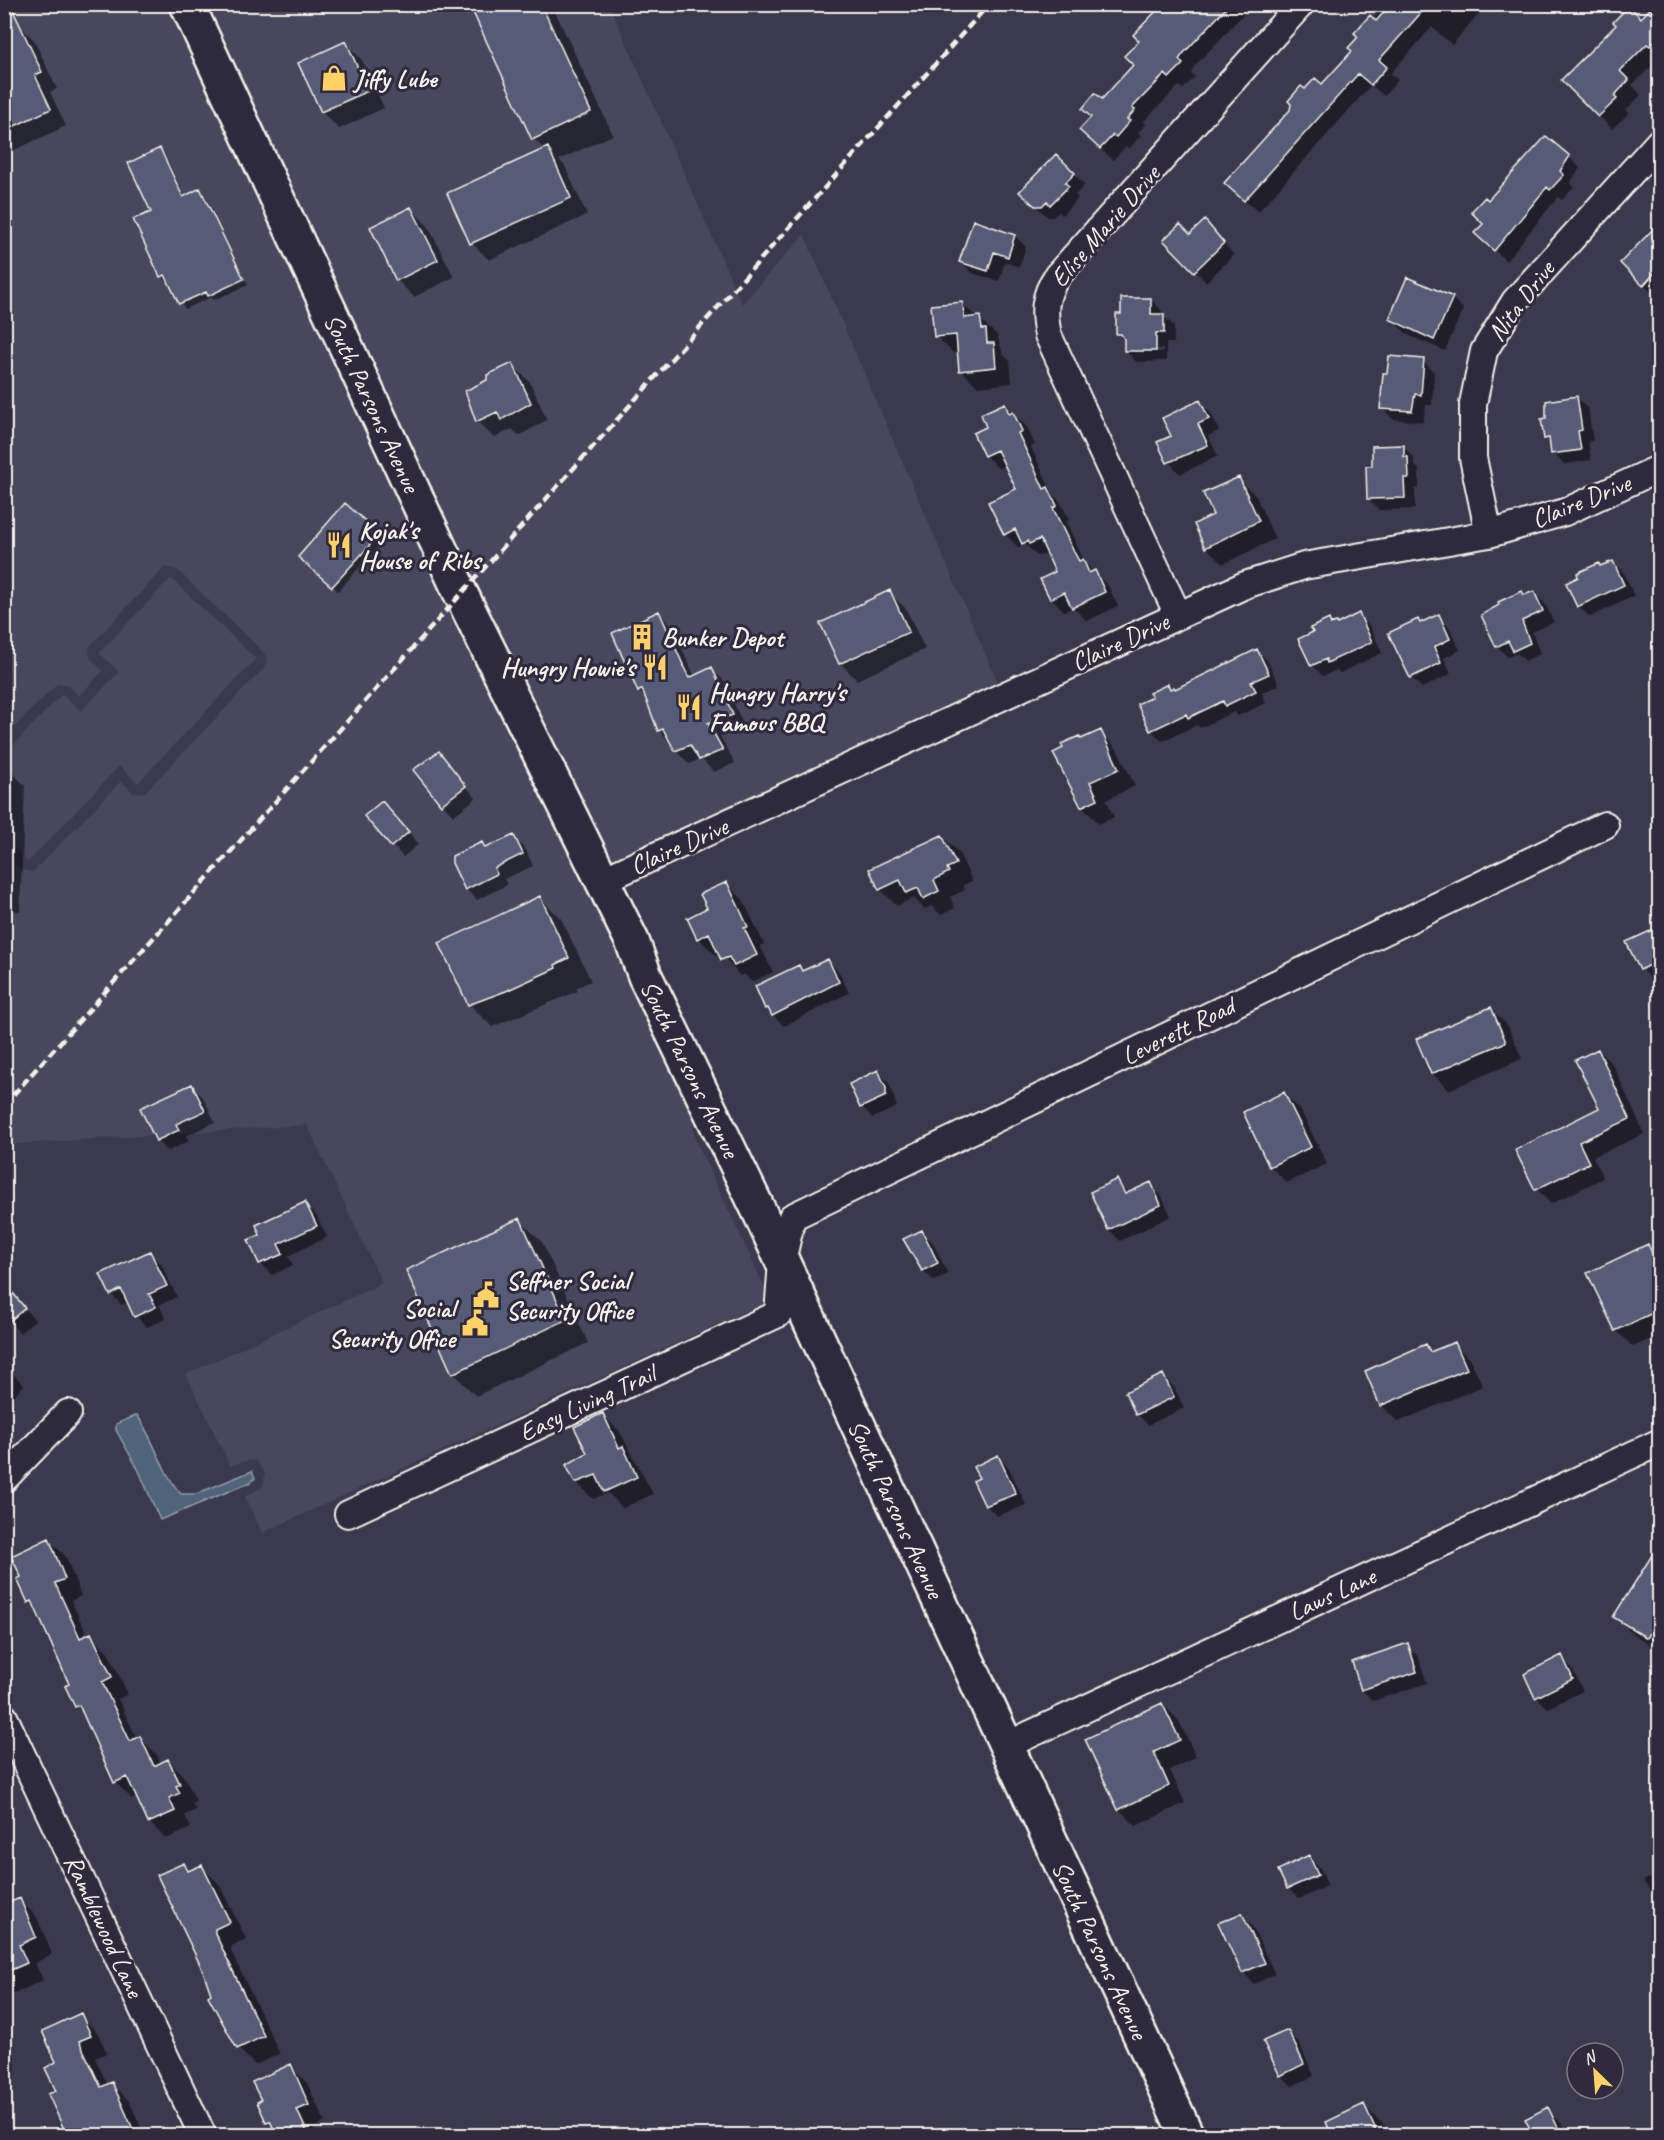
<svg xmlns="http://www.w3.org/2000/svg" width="1664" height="2140" font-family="Caveat,sans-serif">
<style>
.built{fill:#47465d}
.water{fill:#4f647a;stroke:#919ca6;stroke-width:1.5}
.shadow{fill:#0007;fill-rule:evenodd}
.building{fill:#575b77;stroke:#f4f1e8;stroke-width:1.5}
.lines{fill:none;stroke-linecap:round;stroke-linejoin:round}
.street-casing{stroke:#f4f1e8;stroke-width:30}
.secondary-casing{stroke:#f4f1e8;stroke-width:38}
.street{stroke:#2f2a3d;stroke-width:26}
.secondary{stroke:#2f2a3d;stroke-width:33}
.rail{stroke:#f4f1e8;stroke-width:4.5;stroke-dasharray:9 4.5;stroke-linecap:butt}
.labels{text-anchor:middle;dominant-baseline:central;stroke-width:6;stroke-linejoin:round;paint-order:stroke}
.poi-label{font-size:26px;font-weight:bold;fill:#f4f1e8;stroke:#2f2a3d;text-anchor:start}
.street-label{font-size:26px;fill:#f4f1e8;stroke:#2f2a3d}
</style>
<rect width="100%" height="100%" fill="#3b394e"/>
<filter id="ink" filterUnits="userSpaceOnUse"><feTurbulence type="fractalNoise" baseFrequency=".0167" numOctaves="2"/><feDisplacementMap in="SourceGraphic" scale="12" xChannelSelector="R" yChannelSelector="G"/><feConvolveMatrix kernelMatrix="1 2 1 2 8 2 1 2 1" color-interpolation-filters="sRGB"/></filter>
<g filter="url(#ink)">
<!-- built -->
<path class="built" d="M5,5h169l516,1093 5,41 72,153 -1,10 -504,231 -17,-36 18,-11 2,-13 -9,-12 -7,-1 -19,6 -44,-92 196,-91 -75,-158 -302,20 -1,-291 17,16 12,2 88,-91 13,12 11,-1 119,-124 3,-7 -2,-7 -88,-84 -12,-3 -76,80 1,11 13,13 -24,25 -13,-12h-9l-52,53z
M201,5h412l-3,1 132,298 62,-70 194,449 -391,181z
M171,578l85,81 -118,124 -19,-17 -91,96 -23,-23v-85l57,-60 19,17 38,-39 -20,-19z"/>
<!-- water -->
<path class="water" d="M137,1415c18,26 24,56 44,79h15l56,-23 3,7 -4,4 -91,38 -21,-49 -23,-41v-6z"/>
<!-- shadow -->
<path class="shadow" d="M487,4h64l2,3 60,128 -54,25 6,6 22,49 -98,45 -17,-17 73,-93 -11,-11z
M1190,4h63l-59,63 -3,7 4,3 -12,12 -4,-3 -35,35 2,3 -8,8 3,3 -12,14 -3,-3 -13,14 -19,-17 -1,-26 9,-16z
M1386,4h101l-35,41 -20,-18 -41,46 7,7 -14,16 -13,-11 -113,127 -20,-17 67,-104 18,-5 30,-35 20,-32z
M1657,4h3v54l-28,27 9,10 -15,15 3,3 -17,16 -49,-49 78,-60z
M4,15l7,2 23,23 23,49 -7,3 16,34 -62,29z
M345,43l17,17 22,48 -45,21 -17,-17 -22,-49z
M160,150l5,5 20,43 15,-8 5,5 43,90 -34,15 -3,-3 -26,12 -16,-28 -2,1 -5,-5 -27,-57 18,-8z
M1056,156l29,29 -10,10 3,3 -16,17 -3,-3 -6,5h-5l-26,-25z
M1569,157l11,11 -10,15 4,4 -12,13 -4,-3 -52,64 -18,-17 -3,-20z
M411,209l17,17 26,51 -40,20 -17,-17z
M1205,222l29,33 -28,27 -41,-42 25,-4z
M1657,228l3,2v60l-5,6 -33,-33z
M1015,236l11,11 -7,20 -14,-5 -6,19 -27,-8 -11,-12z
M1452,298l11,11 -18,42 -35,-15 -20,-17z
M1150,299l12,12v4l12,11v17h-8v18l-30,1 -11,-12v-9l-7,-7 5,-19zM1134,349h29v3h-29z
M962,304l35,31 6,19 7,7 2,22 -34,4 -17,-17 -2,-17h-6l-17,-17z
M1423,361l11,11 -2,33h-6l-3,17 -30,-3 -11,-11z
M512,365l18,17 17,38 -28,16 -7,-7 -18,9 -17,-17z
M1577,398l11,11 5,32h-5l3,19 -27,4 -11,-11 -2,-9 -6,-6 3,-19z
M1199,402l12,11 8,18 -11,5 10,20 -38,18 -11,-12 -10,-19 14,-6z
M1004,405l23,22 8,18 -4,2 22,47 8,9 8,17 -3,2 19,41 23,23 10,20 -31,15 -14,-14 -9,4 -13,-13 6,-25 -9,-18 -11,1 -12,-12 -7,3 -13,-13 13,-44 -12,-25 -7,4 -14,-14 3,-27z
M1403,447l11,11v7l5,4v20l-4,-1v21l-36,1 -11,-11 6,-31z
M1238,479l18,17 19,43 -52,25 -17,-17 -10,-22 19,-9z
M379,535l5,5 -46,51 -33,-29z
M1660,538v26l-11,-21z
M1613,562l11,11 10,23 -44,21 -12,-11z
M889,592l17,17 19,40 -68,31 -17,-17z
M1533,592l12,12 9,18 -22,10 8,22 -15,7 -8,-8 -9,4 -11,-11 28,-50z
M659,613l13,13 23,51 17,-8 13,13 20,47 -25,7 15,27 -21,9 -13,-13 -12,5 -13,-14 -17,-20 -11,-30 -9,-9z
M1358,615l12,11 12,27 -42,20 -3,-3 -14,6 -11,-11 3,-32 13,-12 9,4z
M1438,616l11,11 11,23 -16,8 7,16 -29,14 -11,-11 7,-56 3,3z
M1257,650l11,12 11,23 -17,8 4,10 -28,13 -4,-4 -34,16 -3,-3 -35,16 -11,-11 3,-32 13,-12 9,4z
M1100,732l17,17 18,37 -29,14 8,17 -15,7 -17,-18v-65z
M438,753l38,45 -23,18 -38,-45z
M4,765l21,20 -5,126 -16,-1z
M393,814l26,30 -16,13 -37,-41z
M942,836l17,17 13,28 -9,4 2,5 -15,7 5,11 -14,7 -9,-9 -8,3 -10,-11 -17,8 -17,-17z
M513,837l12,11 8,18 -29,13 3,6 -30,15 -11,-11 15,-45 6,5z
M726,883l17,17 21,44 -4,2 13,26 -21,10 -8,-8 -4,2 -20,-23 -4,2 -18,-17 11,-29z
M539,897l23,23 29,61 -15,7 2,3 -86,36 -23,-23z
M1660,928v49l-8,3 -11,-11 -13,-27z
M828,961l11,11 10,21 -65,33 -17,-17 -10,-22 42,-20 5,5z
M1491,1009l17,17 14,33 -73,31 -17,-17z
M1598,1050l15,15 31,69 -51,23 10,21 -52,26 -14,-15 64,-81z
M878,1072l11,11 8,24 -24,11 -11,-11z
M192,1086l11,11 12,25 -29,14 3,5 -21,10 -11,-11z
M1284,1094l17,17 26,53 -40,19 -17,-17z
M1117,1181l12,13 21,-10 11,11 10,21 -51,25 -11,-12z
M305,1204l11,11 11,22 -39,19 5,9 -21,10 -11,-11 -11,-23 12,-5z
M519,1220l23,22 46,101 -112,53 -23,-23z
M922,1231l11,12 15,31 -14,7 -11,-11z
M1648,1246l7,7 5,-2v84l-27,12 -17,-17z
M150,1253l11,11 16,33 -18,8 7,14 -19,8 -11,-11 -7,-14 -7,3 -11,-11z
M4,1284l31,36 -15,13 -16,-16z
M1454,1343l17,18 12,25 -85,36 -17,-17 45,-59 7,7z
M4,1365l20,20 -20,22z
M1163,1376l11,11 10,21 -36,17 -11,-11z
M603,1415l17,17 33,62 -30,14 -15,-15 -15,6 -17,-17z
M998,1457l11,11 17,37 -29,11 -11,-11 -5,-26z
M49,1540l17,17 15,39 -10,5 17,35 3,-1 17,17 20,42 -10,5 19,40 3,-1 17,17 4,9 7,-3 17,17 11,23 -4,2 4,7 -11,5 6,13 -25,11 -17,-17 -12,-25 -5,2 -17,-17 -30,-68 -8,-8 -10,-19 4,-2 -32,-73 -10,-10 -10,-22z
M1657,1551l3,2v98l-28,-18 -17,-17z
M1407,1645l11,11 9,27 -54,18 -11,-11z
M1561,1657l11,11 11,23 -35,17 -12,-11z
M1162,1704l17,17 17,36 -26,13 15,33 -49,23 -17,-17z
M1309,1857l11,11 8,18 -29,13 -11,-11z
M4,1860l5,8 -5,2z
M1660,1862v43l-17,-24 11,-5 -4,-10z
M184,1864l7,8 11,-5 17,17 27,55 -14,7 -1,5 49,103 -25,11 -17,-17 -28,-51 3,-2z
M20,1900l17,17 15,37 -17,9 8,17 -29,14 -10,-9v-81l3,2z
M1241,1914l11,12 23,48 -21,10 -11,-12z
M80,2015l17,17 10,21 -12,5 13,28 4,-2 17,17 16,35h-48l-39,-45v-28z
M1288,2031l11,12 15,33 -22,10 -11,-11z
M290,2066l17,17 18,39 -12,6 4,8h-38l-11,-14z
M1364,2106l23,22 3,8h-56z
M1547,2109l17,17 5,10h-33z
M746,2127l8,9h-26z
M1593,2127l8,9h-24z"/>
<!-- building -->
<path class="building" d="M4,4h6l32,68 -7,3 16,34 -47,22z
M483,4h58l50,108 -59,28 -60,-130z
M1163,4h67l-48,51 -3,5 4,4 -14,14 -4,-4 -33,34 3,2 -8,9 3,2 -14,16 -3,-2 -13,14 -21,-19 12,-13 -9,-8 13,-16 7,6 31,-34 -9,-9 15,-15 -6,-6z
M1391,4h38l-50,56 8,7 -16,18 -13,-11 -114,127 -20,-18 66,-73 1,-6 -3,-3 13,-15 4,3 10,-11 7,6 30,-33 -4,-3 10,-11 -4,-4 16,-18 6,6z
M1627,8l2,3 3,-2 9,9 9,-9 9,10v18l-9,9 -3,-2 -27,27 9,9 -15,16 3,3 -19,18 -37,-37 55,-55 -3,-3z
M346,41l22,50 -47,21 -23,-49z
M1546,136l24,20 -10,15 4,4 -14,15 -3,-3 -53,64 -20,-18 9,-9 -12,-12 14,-15 3,3z
M548,147l23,51 -101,46 -23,-51z
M160,148l23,49 17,-9 44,91 -36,17 -2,-4 -27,12 -14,-29 -5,2 -27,-58 18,-7 -23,-49z
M1056,154l19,19 -10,10 4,3 -19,19 -3,-4 -5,5h-7l-16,-14z
M411,207l27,53 -42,21 -26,-54z
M973,220l42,15 -7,22 -14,-5 -6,19 -29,-9z
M1205,220l19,23 -30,29 -31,-32 17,-16 10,10z
M1659,223v45l-16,18 -23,-23z
M1407,277l46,20 -19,43 -45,-21z
M1121,298h30v16h13v19h-8v18h-32v-12l-3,-5h-5v-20h5z
M963,302l1,16 16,-2 2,13h4l1,14h7l2,24 -37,4 -3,-36 -22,2 -3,-32z
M1389,356l35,3 -3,36 -6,-1 -3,17 -32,-2 3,-36h4z
M513,363l18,40 -30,17 -4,-8 -21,10 -11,-31 22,-11v-5z
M1577,396l5,34 -4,1 3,19 -30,4 -2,-16 -5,1 -3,-20 5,-1v-17z
M1200,400l9,19 -11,5 10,21 -41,18 -10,-21 14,-6 -9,-18z
M1005,403l4,11 4,-2 9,19 -4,2 26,56 4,-2 9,19 -4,2 20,42 6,11 4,-2 6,14 6,-3 10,22 -33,16 -8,-16 -14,7 -10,-20 15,-7 -15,-33 -11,5 -1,-3 -6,3 -7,-15 -11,6 -16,-33 28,-13 -19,-39 -13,6 -11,-23 13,-6 -5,-13z
M1404,445v12h4l1,21h-5l1,20 -38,1 -1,-33h6v-20z
M1239,477l20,44 -54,27 -11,-24 19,-9 -10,-22z
M345,503l35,31 -48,53 -34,-30z
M1613,561l11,24 -47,22 -11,-24 12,-6 -1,-4 22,-10 1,3z
M890,590l19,42 -70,32 -19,-41z
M1522,591l2,4 10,-4 9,20 -21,10 8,22 -17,8 -5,-10 -12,6 -15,-32 18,-10 -1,-3z
M659,611l30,67 23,-11 21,48 -25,8 15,27 -24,10 -9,-15 -15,6 -12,-22 -5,2 -16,-42 -4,3 -26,-59z
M1359,613l13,29 -45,21 -1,-4 -15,7 -13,-27 15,-7 -3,-4 19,-9 2,5 5,-2 1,2z
M1439,614l11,25 -16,8 7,16 -31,15 -22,-45 30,-14 2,4z
M1257,649l12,25 -18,8 5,9 -31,15 -2,-5 -35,17 -2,-4 -36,17 -13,-27 15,-7 -3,-4 19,-9 2,5 4,-2 1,2z
M1101,730l18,39 -29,13 8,17 -17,8 -28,-54 10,-5 -2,-4 18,-8 2,3z
M439,751l27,35 -25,19 -28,-35z
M382,801l27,31 -18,15 -27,-31z
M514,835l9,19 -29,14 3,6 -32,16 -13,-27v-7l30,-14 3,6z
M942,835l14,29 -9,4 2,4 -15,8 5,11 -16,8 -5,-11 -12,5 -6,-13 -21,10 -10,-21z
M727,882l21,45 -4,1 13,27 -23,11 -5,-9 -8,3 -12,-27 -12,6 -10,-21 20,-10 -7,-14z
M540,896l29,62 -14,7 1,3 -50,23 -38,14 -29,-62z
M1659,927v34l-19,9 -14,-28z
M828,959l11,23 -67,34 -4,-8 -3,1 -10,-23 44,-21 3,6z
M1491,1007l15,35 -75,32 -15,-35z
M1598,1049l32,70 -51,23 10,21 -54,27 -20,-40 84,-42 -24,-48z
M878,1070l8,18v8l-26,12 -11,-24z
M192,1084l13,27 -29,13 3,6 -23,11 -16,-33z
M1284,1092l27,55 -42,20 -26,-55z
M1117,1179l8,15 26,-12 10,23 -53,25 -18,-38z
M305,1202l12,24 -39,18 5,10 -24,10 -11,-24 12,-5 -4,-10z
M520,1218l46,102 -114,54 -46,-104z
M922,1230l16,33 -16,8 -19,-32z
M1648,1244l4,9 7,-4v61l-44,21 -28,-58z
M150,1251l17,35 -18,8 7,13 -22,10 -13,-28 -11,6 -10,-21z
M4,1282l21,26 -21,18z
M1455,1342l12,27 -87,37 -15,-35 61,-27 4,8z
M1163,1374l11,23 -38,18 -11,-23z
M603,1413l16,35 4,-2 14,31 -33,15 -8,-17 -21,8 -9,-18 21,-12 -13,-26z
M998,1455l18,39 -31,12 -12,-25 6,-3 -6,-11z
M49,1538l16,41 -10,4 25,55 11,-5 21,44 -10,5 28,59 10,-5 14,30 14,-7 12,25 -4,2 4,7 -11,5 6,13 -27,12 -21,-46 -13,6 -35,-78 -4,2 -10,-21 4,-2 -37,-83 -4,2 -11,-24 4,-2 -10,-21z
M1659,1544v74l-12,20 -34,-21z
M1408,1643l9,29 -56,18 -9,-28z
M1562,1655l11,24 -38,19 -11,-24z
M1162,1703l18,37 -26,12 15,34 -51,24 -33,-71z
M1309,1855l9,20 -31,14 -9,-19z
M184,1863l4,8 14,-6 28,57 -15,7v4l49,103 -27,13 -29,-53 3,-2 -8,-23 -46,-96z
M20,1898l16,39 -17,8 8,18 -23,10v-68z
M1242,1913l23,50 -23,10 -24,-50z
M81,2013l10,23 -12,5 22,46 11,-5 24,54h-69l-19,-42 8,-3 -11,-23 11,-6 -14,-31z
M1288,2030l16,34 -24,12 -17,-35z
M291,2064l18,41 -12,5 12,26h-32l-7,-15 -4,1 -9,-20 4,-2 -9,-18z
M1364,2104l15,32h-47l-6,-14z
M1548,2107l14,29h-28l-9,-17z"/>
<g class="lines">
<!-- street casing -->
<g class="street-casing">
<path id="street" d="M1489,534l-16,-76v-54l11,-53 31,-50 145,-160
M1178,615l-130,-280c-5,-24 -4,-39 9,-59l244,-272
M601,881l644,-296 59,-19 185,-32 76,-22 95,-44
M4,1479l64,-66
M348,1514l430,-200 4,-52 10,-45 813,-392
M4,1717l199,419
M1005,1746l655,-304"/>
</g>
<!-- secondary casing -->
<g class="secondary-casing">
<path id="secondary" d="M187,4l273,588 172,349 13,35 115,237 427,923"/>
</g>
<!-- street -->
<use href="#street" class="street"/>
<!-- secondary -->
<use href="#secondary" class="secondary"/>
<!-- rail -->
<path class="rail" d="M4,1105l985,-1101"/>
</g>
</g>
<!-- icons -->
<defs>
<g id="shop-bare" transform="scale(2.07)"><path d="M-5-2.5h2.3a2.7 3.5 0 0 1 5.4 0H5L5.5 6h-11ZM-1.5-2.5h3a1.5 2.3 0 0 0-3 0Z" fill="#ffd166" stroke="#2f2a3d" stroke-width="2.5" paint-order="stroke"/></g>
<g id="restaurant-bare" transform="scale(2.07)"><path d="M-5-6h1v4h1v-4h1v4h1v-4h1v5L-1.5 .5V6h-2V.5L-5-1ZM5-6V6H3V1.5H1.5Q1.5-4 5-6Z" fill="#ffd166" stroke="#2f2a3d" stroke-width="2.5" paint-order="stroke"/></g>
<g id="building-bare" transform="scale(2.07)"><path d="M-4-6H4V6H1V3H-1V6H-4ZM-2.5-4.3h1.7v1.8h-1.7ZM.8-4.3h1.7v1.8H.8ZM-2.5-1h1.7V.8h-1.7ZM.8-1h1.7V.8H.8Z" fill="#ffd166" stroke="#2f2a3d" stroke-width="2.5" paint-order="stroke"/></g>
<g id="civic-bare" transform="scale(2.07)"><path d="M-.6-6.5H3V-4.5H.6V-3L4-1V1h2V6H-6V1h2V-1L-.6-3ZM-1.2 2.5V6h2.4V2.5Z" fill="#ffd166" stroke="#2f2a3d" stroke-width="2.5" paint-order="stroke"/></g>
</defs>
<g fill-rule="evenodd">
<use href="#shop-bare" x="334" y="78"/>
<use href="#restaurant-bare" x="339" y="545"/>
<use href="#building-bare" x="642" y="637"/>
<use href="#restaurant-bare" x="655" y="667"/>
<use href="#restaurant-bare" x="689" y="707"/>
<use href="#civic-bare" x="486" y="1295"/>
<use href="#civic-bare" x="475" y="1323"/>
</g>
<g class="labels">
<!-- poi labels -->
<g class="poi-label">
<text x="354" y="78">Jiffy Lube</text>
<text x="359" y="530">Kojak's<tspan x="359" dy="30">House of Ribs</tspan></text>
<text x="662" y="637">Bunker Depot</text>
<text x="635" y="667" text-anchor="end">Hungry Howie's</text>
<text x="709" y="692">Hungry Harry's<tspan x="709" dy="30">Famous BBQ</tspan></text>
<text x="506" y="1280">Seffner Social<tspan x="506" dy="30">Security Office</tspan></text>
<text x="455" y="1308" text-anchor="end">Social<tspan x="455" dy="30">Security Office</tspan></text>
</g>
<!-- street labels -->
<g class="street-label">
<text transform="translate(1105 226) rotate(-49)">Elise Marie Drive</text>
<text transform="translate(1521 301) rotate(-53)">Nita Drive</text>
<text transform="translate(372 403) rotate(65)">South Parsons Avenue</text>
<text transform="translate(1581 501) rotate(-22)">Claire Drive</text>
<text transform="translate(1120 642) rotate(-25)">Claire Drive</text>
<text transform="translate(679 846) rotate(-24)">Claire Drive</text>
<text transform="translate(1178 1031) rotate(-26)">Leverett Road</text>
<text transform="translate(690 1069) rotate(64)">South Parsons Avenue</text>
<text transform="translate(587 1403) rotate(-25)">Easy Living Trail</text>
<text transform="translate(896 1509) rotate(65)">South Parsons Avenue</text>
<text transform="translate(1332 1594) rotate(-25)">Laws Lane</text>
<text transform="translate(104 1926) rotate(65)">Ramblewood Lane</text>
<text transform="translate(1100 1950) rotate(65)">South Parsons Avenue</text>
</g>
</g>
<!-- margin -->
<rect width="1664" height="2140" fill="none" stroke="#2f2a3d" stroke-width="24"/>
<rect x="12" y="12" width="1640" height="2116" fill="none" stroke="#f4f1e8" stroke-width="2" filter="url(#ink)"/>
<!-- north arrow -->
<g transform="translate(1595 2071) rotate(335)"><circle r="28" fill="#2f2a3d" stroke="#7e7a81" stroke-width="1.5"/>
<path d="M0-4.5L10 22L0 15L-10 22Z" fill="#ffd166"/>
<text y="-9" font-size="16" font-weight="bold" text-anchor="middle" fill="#f4f1e8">N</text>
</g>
</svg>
